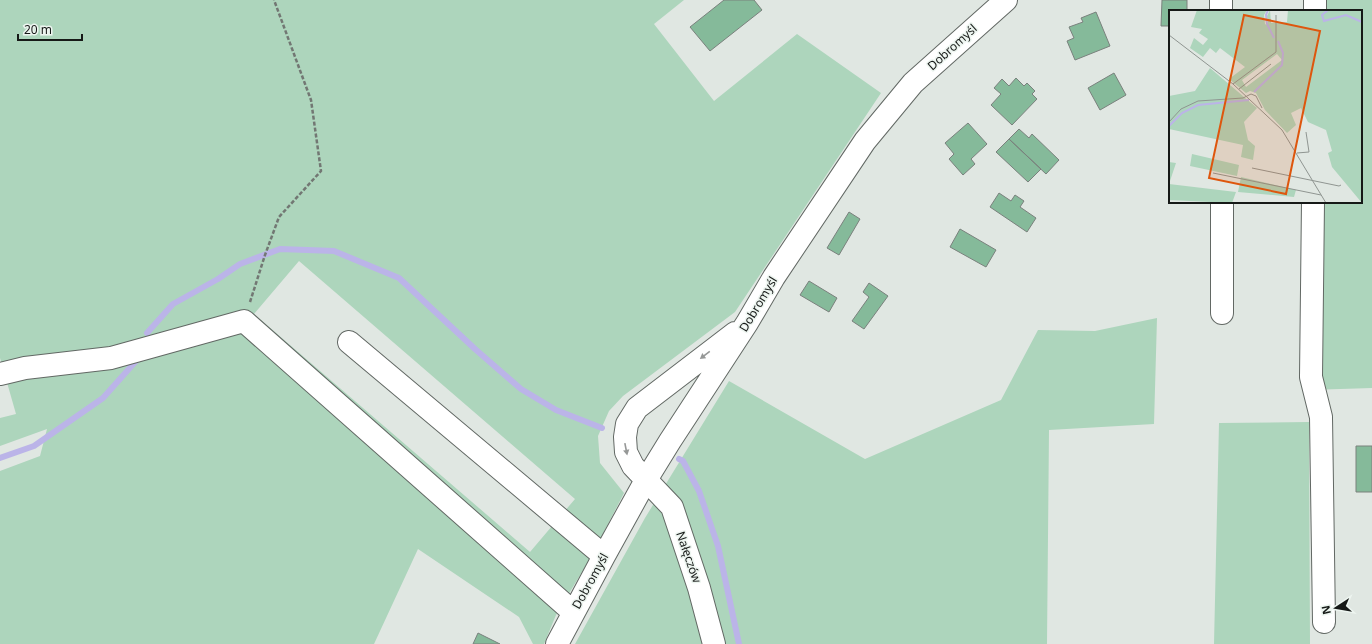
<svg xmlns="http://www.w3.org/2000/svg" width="1372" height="644" font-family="'Noto Sans',sans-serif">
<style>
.green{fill:#add5bc;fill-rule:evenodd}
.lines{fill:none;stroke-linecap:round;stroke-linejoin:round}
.stream{stroke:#bbb4e8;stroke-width:6}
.building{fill:#85ba9a;stroke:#7a817d}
.minor-casing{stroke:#626864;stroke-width:24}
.path{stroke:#727773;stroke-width:2.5;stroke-dasharray:4 2;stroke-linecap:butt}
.minor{stroke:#fff;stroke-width:22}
.oneway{fill:#969897}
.labels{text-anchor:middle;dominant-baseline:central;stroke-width:3;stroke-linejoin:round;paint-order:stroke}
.street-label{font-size:12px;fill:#161917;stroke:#edf5f0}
.inset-river{fill:none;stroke:#bbb4e8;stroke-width:2}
.inset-road{fill:none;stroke:#8f9591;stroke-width:1}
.view{fill:#de560d;fill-opacity:0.15;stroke:#de560d;stroke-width:2}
.inset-edge{fill:none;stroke:#161917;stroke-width:2}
</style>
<rect width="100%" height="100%" fill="#e0e7e2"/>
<!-- green -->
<path class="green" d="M0,0h684l-30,24 60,77 83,-67 84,59 -146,219 -112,84 -14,15 -11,25 2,27 24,30 -33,64 -35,58 -12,29h-11l-14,-27 -101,-68 -44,95h-374v-173l40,-15 7,-27 -47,17v-28l16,-4 -16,-56zM299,261l276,238 -45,53 -276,-238z
M1323,0h49v388l-63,2 8,-188h44v-191h-38z
M1157,318l-3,106 -105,6 -2,214h-472l70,-126 84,-137 136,78 136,-59 37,-70 57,1z
M1309,422l1,222h-96l5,-221z"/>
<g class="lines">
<!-- stream -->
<path class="stream" d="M147,333l26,-29 45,-25 22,-15 40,-15 54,2 65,27 76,71 46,40 35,21 46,18
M0,458l34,-12 69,-48 33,-37
M679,459l4,2 16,30 19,55 21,98"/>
</g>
<!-- building -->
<path class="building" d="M724,0h30l8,10 -52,41 -20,-24z
M1162,0h25v11h-17v15h-9z
M1096,12l14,34 -35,14 -8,-19 7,-3 -5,-11 14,-5 -2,-4z
M1114,73l12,22 -26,15 -12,-22z
M1016,78l8,8 3,-3 8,8 -3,3 5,5 -25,26 -21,-20 10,-11 -7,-6 8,-9 7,7z
M968,123l19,21 -16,15 4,5 -12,11 -14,-16 5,-5 -9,-11z
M1019,129l10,9 3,-4 27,26 -13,14 -37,-35z
M1009,139l32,30 -13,13 -32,-30z
M999,193l12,8 4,-6 9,6 -4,6 16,11 -9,14 -37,-25z
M849,212l11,7 -21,36 -12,-7z
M960,229l36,21 -10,17 -36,-20z
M809,281l28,17 -8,14 -29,-17z
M869,283l19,13 -24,33 -12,-8 17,-24 -6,-5z
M1356,446h16v46h-16z
M478,633l22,11h-27z"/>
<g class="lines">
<!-- minor casing -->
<g class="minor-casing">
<path id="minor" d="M1221,0v11
M1315,11v-11
M1222,202v111
M1313,202l-2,175 10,40 3,205
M349,342l255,214
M0,374l25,-6 86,-10 133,-37 329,291
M557,644l47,-88 42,-76 24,-39 77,-118 27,-46 91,-136 48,-58 93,-83
M714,644l-15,-56 -27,-81 -39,-41 -7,-14 -1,-15 2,-13 10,-16 98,-75"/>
</g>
<!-- path -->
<path class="path" d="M250,302l15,-47 14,-38 42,-46 -10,-71 -37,-100"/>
<!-- minor -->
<use href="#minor" class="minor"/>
</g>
<!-- one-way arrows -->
<defs><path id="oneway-solid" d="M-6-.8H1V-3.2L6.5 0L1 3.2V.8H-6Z"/></defs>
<g class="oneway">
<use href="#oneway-solid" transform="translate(705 355) rotate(143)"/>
<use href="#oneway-solid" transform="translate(626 449) rotate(79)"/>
</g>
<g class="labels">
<!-- street labels -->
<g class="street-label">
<text transform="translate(952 47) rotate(-42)">Dobromyśl</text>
<text transform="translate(758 304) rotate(-59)">Dobromyśl</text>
<text transform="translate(689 557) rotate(71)">Nałęczów</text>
<text transform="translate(590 581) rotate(-61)">Dobromyśl</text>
</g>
</g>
<!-- overview -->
<g transform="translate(1169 10)">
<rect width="193" height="193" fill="#e0e7e2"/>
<path d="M28,0h70l-3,5 1,9 3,2 -1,-10 3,-6 1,13 16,-1 1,-12h74v193l-30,-36 -4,-14 4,-2 -6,-21 -18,-8 -7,-14 -10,5 5,12 -9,8 -22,-23 -9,-17 -6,-2 -4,2 -17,-14 16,-12 -25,-19 -4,5 -6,-5 -7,9 -13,-9 4,-10 9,7 5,-6 -9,-6 3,-4 -11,-2zM108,44l5,6 -36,27 -4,-7zM41,58l47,40 -13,14 4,18 7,6 -2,14 -12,-3 2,-12 -74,-16v-33l26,-5zM23,144l47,11 -2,11 -47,-10zM0,152l7,1 -7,21 67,8 -4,11 -63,-3zM72,167l55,13 -2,7 -56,-5z" fill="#add5bc" fill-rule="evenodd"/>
<path class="inset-river" d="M99,0l-2,5 1,9 7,14M159,0l-6,5 2,6 22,-6 16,7M85,82l28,-27 1,-12 -5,-12M0,116l13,-13 16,-8 51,-5"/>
<path class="inset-road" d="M0,25l64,49 49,46 44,73M64,74l43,-32v-37M70,79l32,-25M0,112l12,-13 17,-8 45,-3 8,-4 5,2 6,12M128,143l12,-1 -3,-20M83,158l87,18 2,-1M44,163l108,22"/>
<path class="view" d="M75,5l76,16 -34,163 -77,-16z"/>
<rect width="193" height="193" class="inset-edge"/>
</g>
<!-- north arrow -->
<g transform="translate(1336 608) rotate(258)" stroke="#edf5f0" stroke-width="3" paint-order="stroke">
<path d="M0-3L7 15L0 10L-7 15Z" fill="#161917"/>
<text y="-6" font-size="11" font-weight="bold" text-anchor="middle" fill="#161917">N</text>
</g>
<!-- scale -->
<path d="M18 34v6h64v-6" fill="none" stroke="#161917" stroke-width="2"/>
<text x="24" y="34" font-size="12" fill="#161917" stroke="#edf5f0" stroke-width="3" paint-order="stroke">20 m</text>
</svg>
